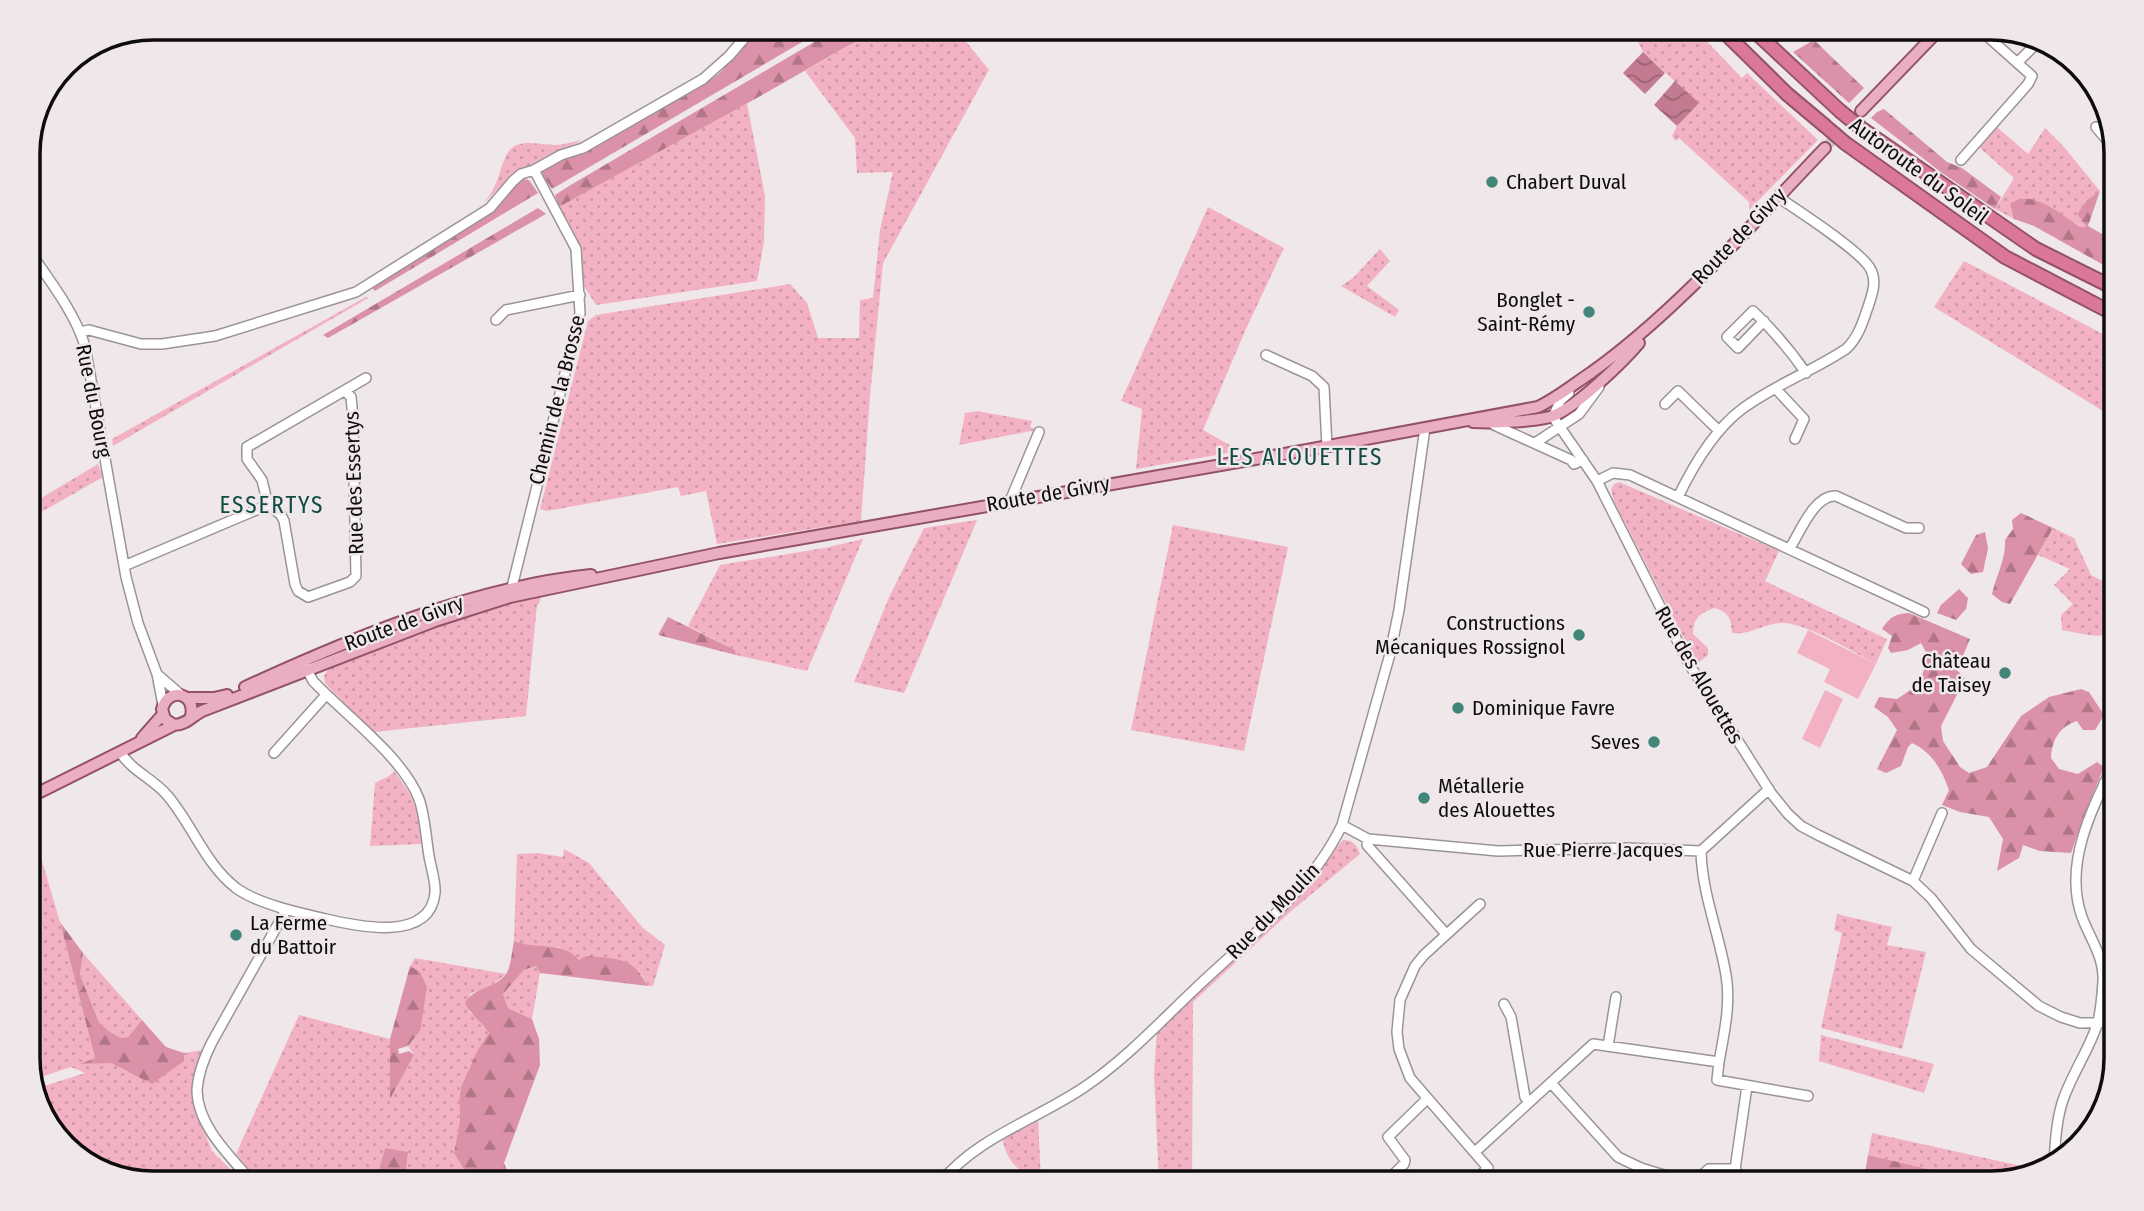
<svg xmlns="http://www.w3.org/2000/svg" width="2144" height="1211" font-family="'Fira Sans Condensed',sans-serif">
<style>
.grass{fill:url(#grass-dots)}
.forest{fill:url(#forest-firs)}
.pitch{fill:#f3b2c4}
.water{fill:url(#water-waves)}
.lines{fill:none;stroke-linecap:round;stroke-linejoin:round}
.stream{stroke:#c27b90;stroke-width:2.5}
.major-tunnel{stroke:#cdc6c8;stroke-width:10;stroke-dasharray:10 5;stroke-linecap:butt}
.minor-casing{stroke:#9b9496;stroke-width:12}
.major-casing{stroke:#935267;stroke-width:14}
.highway-casing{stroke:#935267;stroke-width:16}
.minor{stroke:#fff;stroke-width:9}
.major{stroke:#e9aec1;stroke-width:10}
.highway{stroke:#db7898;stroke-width:12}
.highway-bridge-casing{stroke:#935267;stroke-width:16;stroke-linecap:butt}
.highway-bridge{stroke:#db7898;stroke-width:12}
.poi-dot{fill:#42867a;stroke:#efe7e9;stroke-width:2.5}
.labels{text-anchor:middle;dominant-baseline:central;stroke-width:5;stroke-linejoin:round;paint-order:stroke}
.street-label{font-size:21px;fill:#0e0c0d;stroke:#efe7e9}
.poi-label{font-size:21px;fill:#0e0c0d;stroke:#efe7e9;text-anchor:start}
.neighbourhood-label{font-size:23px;letter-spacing:2px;fill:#104a42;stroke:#efe7e9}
.rim{fill:none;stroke:#0e0c0d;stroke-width:3.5}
</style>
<defs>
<pattern id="grass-dots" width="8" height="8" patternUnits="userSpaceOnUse" patternTransform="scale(1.75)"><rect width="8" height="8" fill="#f3b2c4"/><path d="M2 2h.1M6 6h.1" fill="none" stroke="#cf98a7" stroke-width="1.8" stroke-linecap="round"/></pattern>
<pattern id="forest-firs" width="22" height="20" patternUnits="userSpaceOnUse" patternTransform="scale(1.75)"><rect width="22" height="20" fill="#db91a7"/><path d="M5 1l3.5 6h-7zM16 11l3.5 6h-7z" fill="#b07586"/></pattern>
<pattern id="water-waves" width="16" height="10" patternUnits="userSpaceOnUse" patternTransform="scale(1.75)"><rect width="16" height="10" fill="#c27b90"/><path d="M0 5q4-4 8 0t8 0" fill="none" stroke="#9c6374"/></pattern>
</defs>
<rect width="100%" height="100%" fill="#efe7e9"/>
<!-- grass -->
<path class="grass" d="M879,28h76l34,42 -106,193 -13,133 -9,125 -144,23 -11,-53 -25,5 -3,-9 -131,24 -7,-2 48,-188 8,-6 194,-31 17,19 11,35h41l1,-38 13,-2 7,-68 13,-58 -36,1 -2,-35 -50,-67z
M1635,28h59l48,50 5,-5 71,67 -69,70v-8l-70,-64 -3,3 -4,-5 5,-10 21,-23 -55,-51 -5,-10 5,-6z
M747,103l18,93 -1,46 -7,39 -161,24 -12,-19 -6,-39 -19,-40z
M1997,127l31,27 17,-26 19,19 36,44 -13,9 -10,14 11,13h-8l-37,-23h-33l4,15 -19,-10 19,-31 -34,-30z
M582,140l-42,22 -18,6 -12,9 -27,27c17,-20 14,-30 24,-50 9,-17 32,-9 47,-9 9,0 18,-3 28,-5z
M1208,207l76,41 -39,83 -42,99 30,17 -6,2 1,4 -92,16 6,-60 -21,-8z
M1380,249l10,12 -23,25 32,24 -4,7 -54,-31 12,-8z
M1964,261l152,80v78l-182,-112z
M366,297l2,1 -255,148 -1,-7z
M977,411l55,10 -2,6 6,3 -77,15 6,-32z
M98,464l5,13 -72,41 4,70 -7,1v-83z
M1619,482l160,69 -14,30 122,58 -11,25c-23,-12 -72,-43 -96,-41 -17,1 -32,13 -48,10 -1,-15 -3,-21 -18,-25 -14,5 -21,10 -21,26l15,14v7l-11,9 -83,-163 -3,-11 3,-6z
M977,520l-73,173 -50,-11 36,-87 34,-67z
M1173,525l115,22 -44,204 -113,-21z
M2053,528l21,10 17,37 25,13v10l-4,-1c12,51 -15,39 -50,33l-1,-15 12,-11 -19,-19 16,-16 -32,-14z
M863,539l-56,132 -71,-16 -1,-5 -47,-24 32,-61 104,-17z
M541,596l-2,8 -2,1 -11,111 -152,16 -5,-2 -44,-47 -1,-7 8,-12 153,-57z
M394,771c22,29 23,37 28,73l-52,2 5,-63 14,-7z
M28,813l32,109 35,136 -12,5h28l17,9 56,-11v-8l19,-3 -8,21 -1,29 4,16 14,35 32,32c-53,0 -144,8 -179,-41 -11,-16 -17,-37 -24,-55l44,-14 -14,-6 -33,11 -10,-30z
M1343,840c10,0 14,5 17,14l-70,58 -97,90 -1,181h-33l-5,-109 3,-45 163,-162z
M564,849l25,14 53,64 23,18 -12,41h-5l-6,-11 -63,-15 -21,-13 -35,-2 -9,-4 3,-87 20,-1 26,4z
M1837,914l55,13 -5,18 39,7 -24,97 -81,-21 21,-95 -8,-3z
M83,953l59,67 -14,17 -7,1 -14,-7 -8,-9 -19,-47z
M415,958l91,16 -14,11 -22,9 -1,18 12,8 8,13 -11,16 -17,38 -2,14 1,19 -6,33 12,20 2,10h-54l-8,-16 -21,-19 -10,35h-115l-24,-29 63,-139 91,24v58l24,-42 -6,-9 12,-15v-58l-10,-7z
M537,966l3,7 -8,46 -24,-11 -5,-14 21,-24z
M1821,1035l113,29 -10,29 -105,-32z
M1038,1117l3,65c-21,-10 -32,-17 -38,-40l2,-7z
M1872,1133l168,37 -52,13 -120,-28z"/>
<!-- forest -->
<path class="forest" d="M758,28h68l-274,161 -11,-16 1,-3 19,-12 21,-6 130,-73 9,-7z
M838,28h41l-115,66 -205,113 -4,-12 14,-9z
M1814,40l50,48 -15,15 -56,-51z
M1884,109l63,53 15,6 39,29 -6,12 -53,-36 -71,-55 6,-6z
M524,179l5,1 9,13 -163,98 -4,-4 121,-77 26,-27z
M2100,191l-12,35 28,16v30l-82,-46 -20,-7 -4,-15c21,-17 52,11 70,23h7l-10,-13 10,-14z
M538,208l8,6 -218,124 -5,-3z
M2021,513l32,15 -43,76 -8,-2 -10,-8c4,-18 14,-35 13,-54l8,-11 -1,-9z
M1985,532l3,16 -5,24 -12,2 -10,-10 15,-29z
M1959,589l9,9 -2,11 -10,11 -19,-7 4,-8z
M1909,613l61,26 -13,31 8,9 -24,47 2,15 17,26 9,6 18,-6 34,-51 28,-19 32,-8 8,3 15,23 -9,15h-12l-6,-9c-18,6 -25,19 -26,37l8,11 19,5 19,-12 7,5 -20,49 -13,37 -31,-2 -17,-6 -4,13 -22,13 6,-32 -14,-22 -29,-5 -18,-7 7,-15c-7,-20 -17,-38 -37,-47l-4,4 -7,19 -15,7 -9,-4 20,-39 -9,-13 -14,-10 5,-10 18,2c24,-16 25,-16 30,-45l-6,-11 -13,7 -17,3 -3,-5 4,-12 -10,-7c8,-12 13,-15 27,-16z
M668,617l67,33 1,5 -78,-20z
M60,922l23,31 -3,22 19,47 9,9 13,7 7,-1 14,-17 24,27 18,6v8l-32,23 -41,-21 -31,1 15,-6z
M514,941c21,9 48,-1 65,19 7,-5 13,-4 22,-3 26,3 33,5 47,29l-108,-13 -4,-7 -12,4 -21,24 5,14 24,11 7,20 1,26 -36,98 6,14 -2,6h-40l-2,-10 -12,-20 6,-33 -1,-19 2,-14 17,-38 11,-16c-7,-12 -19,-18 -24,-30 10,-17 30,-14 41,-29 5,-7 6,-24 8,-33z
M410,966l10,6 7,15 -7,44 -12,15 -10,3 1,5 10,-3 5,4 -24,44v-60z
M385,1148l23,4 -2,15 8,16h-39z
M1868,1155l120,28h-125z"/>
<!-- pitch -->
<path class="pitch" d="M1808,630l68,34 -18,35 -34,-17 6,-13 -33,-16z
M1825,690l18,9 -23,49 -18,-9z"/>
<!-- water -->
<path class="water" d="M1643,52l22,21 -20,21 -22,-21z
M1675,81l24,22 -22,23 -23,-21z"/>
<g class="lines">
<!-- stream -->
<path class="stream" d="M40,1100l15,33"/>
<!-- major-tunnel -->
<path class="major-tunnel" d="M1825,148l36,-37"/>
<!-- minor casing -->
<g class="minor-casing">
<path id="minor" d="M2018,62l21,-21
M2096,127l20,24
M1961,160l67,-76 4,-8 -54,-48
M534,170l27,-15 22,-7 120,-69 26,-23 24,-28
M28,249c21,31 46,62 57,97l41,231 12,46 19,51 6,31
M496,320l10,-10 74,-15
M1764,321l-26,27 -11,-11 26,-26c20,19 37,39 53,62
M80,332l9,-2 52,14h21l53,-8 141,-44 134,-84 23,-27 8,-7 13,-4 42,79 4,64 -70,282
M1266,355l46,21 12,11 3,60
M1776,389l28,30 -9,20
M345,391l6,6 2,21 3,158 -6,6 -42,15 -10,-6 -3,-7 -11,-63 -3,-6 -13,-10 -6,-25 -15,-21v-12l119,-69
M1569,393l-9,8 -7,16 44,64 92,183 82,129 17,21 13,12 17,9 95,46 18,17 40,51 68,57 22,11 19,6 36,-1
M1665,404l13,-13 41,40
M1494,425l77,35 3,4 9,-4
M1535,443l44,-29 20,-27
M1597,481l16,-8 17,2 294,137
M1678,497c15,-31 36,-67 64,-88 32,-24 71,-38 104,-60 12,-11 17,-27 22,-42 4,-12 9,-25 3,-37 -8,-18 -73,-59 -93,-73
M1010,501l29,-69
M1790,548c10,-16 25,-54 46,-52l70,32h13
M124,566l144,-61
M158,675l23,20
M120,752c12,19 32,26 47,43 25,29 38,69 69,93 22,16 63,25 90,31 30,7 104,24 109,-26 1,-11 -4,-25 -6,-37 -3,-18 -4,-40 -10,-57 -16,-42 -75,-85 -106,-118l-9,-17
M274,753l52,-58
M2104,783l12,8
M1342,825l26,14 130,12 129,-3 74,3
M1368,839l-1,6 79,89
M1701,851l68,-62
M1913,881l29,-68
M1504,1004l7,13 14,80 4,5
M1608,1046l8,-49
M1719,1062l-2,18 91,16
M1551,1083l67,74 23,11 49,15
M1475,1152l118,-108 126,18c5,-28 12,-58 7,-87 -7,-42 -24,-81 -25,-124
M2054,1166c1,-21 2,-43 8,-63 9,-28 26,-51 35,-78 4,-13 5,-29 6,-43 2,-24 -13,-43 -21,-65 -19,-53 10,-109 34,-157
M253,1183c-21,-25 -56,-57 -56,-93 1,-16 8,-34 15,-48l74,-132
M940,1183c37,-46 98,-64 146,-97 41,-28 75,-65 111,-99 52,-49 114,-97 145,-162l48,-171 9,-44 26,-182
M1400,1183l-6,-9 10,-10 1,-4 -17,-23 39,-38
M1472,1183l16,-15 -78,-90 -11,-29 -2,-17 3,-32 15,-34 9,-11 56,-51
M1693,1183l16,-14h27
M1733,1183l14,-97"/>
</g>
<!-- major casing -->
<g class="major-casing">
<path id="major" d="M1861,111l80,-83
M1473,422c17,1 68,0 82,-7 22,-9 68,-53 84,-72
M245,687c107,-49 228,-100 346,-112
M187,698h27l13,-3
M174,725l-9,-6 -3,-10c7,-23 34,-16 29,7
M142,738l21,-24
M28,798l146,-73c12,0 18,-9 28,-14l233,-90 75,-24 209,-44 588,-103 231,-43c19,-9 36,-23 54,-35 86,-62 159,-147 233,-224"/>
</g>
<!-- highway casing -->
<g class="highway-casing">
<path id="highway" d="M1720,28l67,66 37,31
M1751,28l89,83
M1861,128l175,121 80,40
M1845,143l160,114 111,58"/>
</g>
<!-- minor -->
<use href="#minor" class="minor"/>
<!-- major -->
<use href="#major" class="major"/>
<!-- highway -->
<use href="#highway" class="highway"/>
<!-- highway-bridge casing -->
<g class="highway-bridge-casing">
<path id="highway-bridge" d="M1840,111l21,17
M1824,125l21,18"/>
</g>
<!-- highway-bridge -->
<use href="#highway-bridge" class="highway-bridge"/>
</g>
<!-- markers -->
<g class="poi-dot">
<circle cx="1492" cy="182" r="7"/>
<circle cx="1589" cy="312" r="7"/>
<circle cx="1579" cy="635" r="7"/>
<circle cx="2005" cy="673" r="7"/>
<circle cx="1458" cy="708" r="7"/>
<circle cx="1654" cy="742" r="7"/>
<circle cx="1424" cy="798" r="7"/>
<circle cx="236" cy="935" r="7"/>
</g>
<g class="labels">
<!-- street labels -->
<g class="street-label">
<text transform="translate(1919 171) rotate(36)">Autoroute du Soleil</text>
<text transform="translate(1739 236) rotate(-46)">Route de Givry</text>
<text transform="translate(557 400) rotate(-76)">Chemin de la Brosse</text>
<text transform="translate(94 401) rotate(79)">Rue du Bourg</text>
<text transform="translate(354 483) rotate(-92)">Rue des Essertys</text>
<text transform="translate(1048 494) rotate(-10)">Route de Givry</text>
<text transform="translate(404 623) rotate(-20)">Route de Givry</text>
<text transform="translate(1699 675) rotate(60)">Rue des Alouettes</text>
<text x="1603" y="850">Rue Pierre Jacques</text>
<text transform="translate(1273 911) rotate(-46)">Rue du Moulin</text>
</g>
<!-- poi labels -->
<g class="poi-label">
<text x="1506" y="182">Chabert Duval</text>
<text x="1575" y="300" text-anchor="end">Bonglet -<tspan x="1575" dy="24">Saint-Rémy</tspan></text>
<text x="1565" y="623" text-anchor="end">Constructions<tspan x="1565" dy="24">Mécaniques Rossignol</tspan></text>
<text x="1991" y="661" text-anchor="end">Château<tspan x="1991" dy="24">de Taisey</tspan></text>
<text x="1472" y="708">Dominique Favre</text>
<text x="1640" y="742" text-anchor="end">Seves</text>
<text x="1438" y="786">Métallerie<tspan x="1438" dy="24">des Alouettes</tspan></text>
<text x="250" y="923">La Ferme<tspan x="250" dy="24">du Battoir</tspan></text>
</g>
<!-- neighbourhood labels -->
<g class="neighbourhood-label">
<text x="1300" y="457">LES ALOUETTES</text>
<text x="272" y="505">ESSERTYS</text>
</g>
</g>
<!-- crop -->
<path d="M0 0H2144V1211H0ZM153 40H1991A113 113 0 0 1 2104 153V1058A113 113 0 0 1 1991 1171H153A113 113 0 0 1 40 1058V153A113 113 0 0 1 153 40Z" fill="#efe7e9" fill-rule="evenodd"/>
<path class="rim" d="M153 40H1991A113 113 0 0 1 2104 153V1058A113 113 0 0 1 1991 1171H153A113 113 0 0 1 40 1058V153A113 113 0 0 1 153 40Z"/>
</svg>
